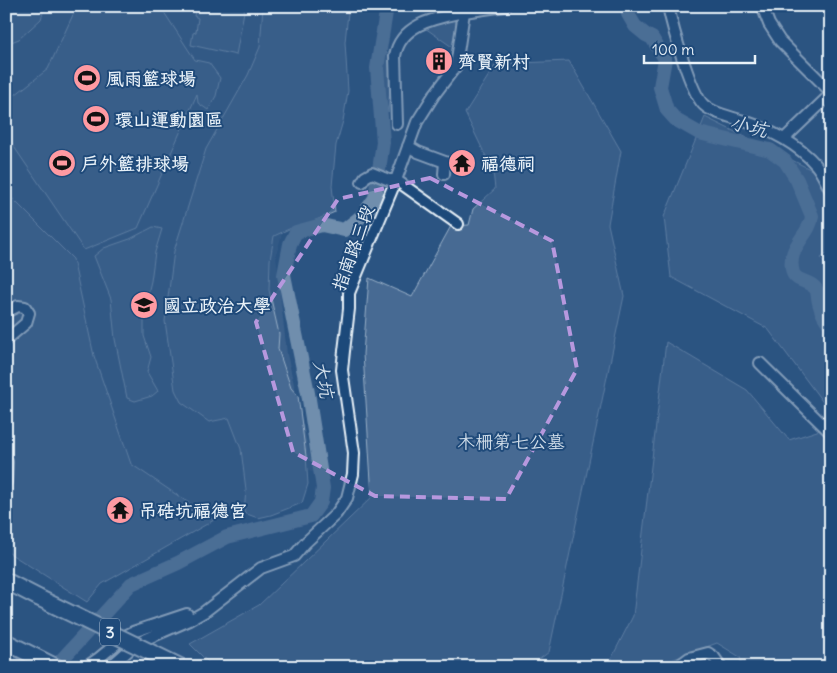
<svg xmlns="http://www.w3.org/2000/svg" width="837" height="673" font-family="Delius,'LXGW WenKai TC',sans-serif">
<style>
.built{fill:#3a608b}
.green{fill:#476b93;stroke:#98aec6}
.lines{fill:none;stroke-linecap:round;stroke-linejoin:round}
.river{stroke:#708ead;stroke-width:14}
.minor-casing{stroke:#e8f1f8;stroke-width:14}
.highway-casing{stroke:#e8f1f8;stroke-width:19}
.minor{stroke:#1f4a7a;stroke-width:10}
.highway{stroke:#1f4a7a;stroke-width:15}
.highway-bridge-casing{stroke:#e8f1f8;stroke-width:19;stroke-linecap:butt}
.highway-bridge{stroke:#1f4a7a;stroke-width:15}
.marked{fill:none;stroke:#b798de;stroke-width:4;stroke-dasharray:10 6;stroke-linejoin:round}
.labels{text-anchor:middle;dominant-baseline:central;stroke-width:4;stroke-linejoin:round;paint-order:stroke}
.shield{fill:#1f4a7a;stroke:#acbfd2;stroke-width:1}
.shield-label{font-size:16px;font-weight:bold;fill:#e8f1f8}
.poi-label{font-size:18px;font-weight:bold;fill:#e8f1f8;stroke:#1f4a7a;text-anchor:start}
.street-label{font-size:18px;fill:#e8f1f8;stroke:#1f4a7a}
.park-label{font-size:18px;fill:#d0dde9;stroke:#1f4a7a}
.water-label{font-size:19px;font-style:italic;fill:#d0dde9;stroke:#1f4a7a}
</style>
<rect width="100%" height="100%" fill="#2b5482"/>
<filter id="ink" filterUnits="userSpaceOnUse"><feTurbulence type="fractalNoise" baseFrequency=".02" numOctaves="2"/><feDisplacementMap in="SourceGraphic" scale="10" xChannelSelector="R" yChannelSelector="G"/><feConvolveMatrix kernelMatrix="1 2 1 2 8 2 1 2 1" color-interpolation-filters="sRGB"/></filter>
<g filter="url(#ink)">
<!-- built -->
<path class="built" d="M6,6h297l-18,216 -9,34 11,98 27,118 -64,-12 1,41 -14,11 -108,-6 -123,-28z"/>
<!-- green -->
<path class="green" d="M6,6h39l-4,13 -22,20 -13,5z
M77,6h83l35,54 14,3 11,15 -4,18 -8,14 -10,-7 -1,-9 -59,134 -54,22 -78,-115v-33l42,-33z
M196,6h49l-9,49 -45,-10 2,-12 3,-1 2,-14 -4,-2z
M263,6h84l1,7 -3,29 3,49 -5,30 -7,24 -4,41 3,26 -24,10 -22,7 -15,7 -4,24 -1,30 10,44 -1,15 13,39 7,8 8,60 2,28 -6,19 -31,12 -13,3 -14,-5 2,-23 -5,-41 -12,-31 -20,4 -28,-20 -6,-12 -10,-69 9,-70 32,-102 42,-74 12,-28z
M452,19l6,1v6l-3,23 -30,-21 8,-4z
M382,51l9,3 -1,35 -2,23 -7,-33z
M569,61l52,90 -13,73 16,72 -75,356 -20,15h-322l2,-4 -19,-19 69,-39 113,-108 -9,-143 6,-76 43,19 39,-71 18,-1 4,-16 22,-20 -2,-18 -28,-58 31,-49z
M705,117l109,54 17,32v48l-10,7 10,16v117l-3,18 -60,-80 -97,-52 -7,-60z
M6,192l67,67 21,97 37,108 83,56 -112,64 -15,18 -81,-51z
M153,227l9,2 -7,23 -4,29 -7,29v26l7,21 -4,15 11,19 -6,5 -17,5 -8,-3 -12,-59 -4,-40 -17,-43 10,-8 26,-9z
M666,342l81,48 42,50 31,-10 11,10v227h-89l-2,-10 -23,-14 -65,24h-45l26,-51z"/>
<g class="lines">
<!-- river -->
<path class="river" d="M631,6l-3,8 7,12 11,9 6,3 13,21 -5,28 7,23 9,10 23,13 71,17 15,11 12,19 15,36c-1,19 -27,31 -19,57 4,10 19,7 24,18 1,4 1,10 3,15 2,8 6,14 11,20
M55,667l76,-83 47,-21 49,-26 84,-21 10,-14 2,-14 -15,-95 -24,-118 6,-31 6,-12 26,-7 22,5 19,-15 12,-17 8,-56 -6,-74 10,-62"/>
<!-- minor casing -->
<g class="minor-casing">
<path id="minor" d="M668,6c4,19 23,90 37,100 8,7 29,12 39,15 25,8 55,24 72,44 6,7 10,17 15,26
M762,6l7,18 11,17 51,51
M397,124l-2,-68c6,-33 42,-38 69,-44
M784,139l47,-45
M408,146l10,6 27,10 -1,12
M362,182l3,-5 7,-4 17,7h7l62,44
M6,312l12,-6 7,1 4,6 -3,10 -20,17
M760,363l71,70
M6,460l1,2 -1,20
M86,667l13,-9 28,-23 6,-3 54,-18
M110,667l27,-24 53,-23 14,-8 57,-44 33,-12 11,-13 31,-29 11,-16 6,-24 1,-21 -12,-83 2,-19 5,-42v-16l47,-113 21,-58 17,-27 22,-29 8,-54 41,-6
M677,667l12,-9 19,-5 6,4 7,10"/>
</g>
<!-- highway casing -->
<g class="highway-casing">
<path id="highway" d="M6,581l33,17
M6,642l50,25"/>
</g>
<!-- minor -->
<use href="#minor" class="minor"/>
<!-- highway -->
<use href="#highway" class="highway"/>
<!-- highway-bridge casing -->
<g class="highway-bridge-casing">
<path id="highway-bridge" d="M39,598l142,69"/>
</g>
<!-- highway-bridge -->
<use href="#highway-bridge" class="highway-bridge"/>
</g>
</g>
<!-- marked area -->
<path d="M0 0H837V673H0ZM430,178l122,63 25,128 -71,130 -131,-3 -82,-44 -37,-130 82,-123z" fill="#2b5482" fill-opacity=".55" fill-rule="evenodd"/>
<path class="marked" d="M430,178l122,63 25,128 -71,130 -131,-3 -82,-44 -37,-130 82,-123z"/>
<!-- icons -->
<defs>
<g id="building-disc" transform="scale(1.4375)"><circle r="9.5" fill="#ff9aa2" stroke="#1f4a7a"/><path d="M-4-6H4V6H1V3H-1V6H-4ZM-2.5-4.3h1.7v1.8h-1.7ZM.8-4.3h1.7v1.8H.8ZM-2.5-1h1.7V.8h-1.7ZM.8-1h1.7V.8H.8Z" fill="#111"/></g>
<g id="stadium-disc" transform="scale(1.4375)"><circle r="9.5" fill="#ff9aa2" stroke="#1f4a7a"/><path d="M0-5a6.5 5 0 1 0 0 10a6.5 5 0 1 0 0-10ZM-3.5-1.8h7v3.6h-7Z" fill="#111"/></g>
<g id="temple-disc" transform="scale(1.4375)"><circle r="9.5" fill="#ff9aa2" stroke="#1f4a7a"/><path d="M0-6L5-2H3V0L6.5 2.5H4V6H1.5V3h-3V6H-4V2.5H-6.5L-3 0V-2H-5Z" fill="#111"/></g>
<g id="university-disc" transform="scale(1.4375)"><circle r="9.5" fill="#ff9aa2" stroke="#1f4a7a"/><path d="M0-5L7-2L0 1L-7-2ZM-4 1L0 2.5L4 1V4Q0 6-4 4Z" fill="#111"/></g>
</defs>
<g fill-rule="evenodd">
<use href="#building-disc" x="439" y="61"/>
<use href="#stadium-disc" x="87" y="78"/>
<use href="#stadium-disc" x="96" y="119"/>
<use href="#stadium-disc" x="62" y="163"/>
<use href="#temple-disc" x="462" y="163"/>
<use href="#university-disc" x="144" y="305"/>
<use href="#temple-disc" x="120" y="510"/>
</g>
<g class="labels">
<!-- shield labels -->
<rect class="shield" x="100" y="618.5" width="20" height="27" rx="4"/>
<g class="shield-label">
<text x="110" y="632">3</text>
</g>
<!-- poi labels -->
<g class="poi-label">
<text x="458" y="61">齊賢新村</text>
<text x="106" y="78">風雨籃球場</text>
<text x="115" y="119">環山運動園區</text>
<text x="81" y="163">戶外籃排球場</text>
<text x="481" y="163">福德祠</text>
<text x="163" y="305">國立政治大學</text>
<text x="139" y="510">吊硞坑福德宮</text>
</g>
<!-- street labels -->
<g class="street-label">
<text transform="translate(353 248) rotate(-70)">指南路三段</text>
</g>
<!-- park labels -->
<g class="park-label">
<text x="511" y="441">木柵第七公墓</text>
</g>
<!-- water labels -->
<g class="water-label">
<text transform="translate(749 126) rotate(14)">小坑</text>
<text transform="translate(324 379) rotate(79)">大坑</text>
</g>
</g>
<!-- margin -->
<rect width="837" height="673" fill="none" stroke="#1f4a7a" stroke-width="25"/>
<rect x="12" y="12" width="812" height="648" fill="none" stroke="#e8f1f8" stroke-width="2" filter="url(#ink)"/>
<!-- scale -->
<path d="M644 55v8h111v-8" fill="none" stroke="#e8f1f8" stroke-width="2.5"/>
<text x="652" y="55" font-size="15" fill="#e8f1f8" stroke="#1f4a7a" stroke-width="4" paint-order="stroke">100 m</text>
</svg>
